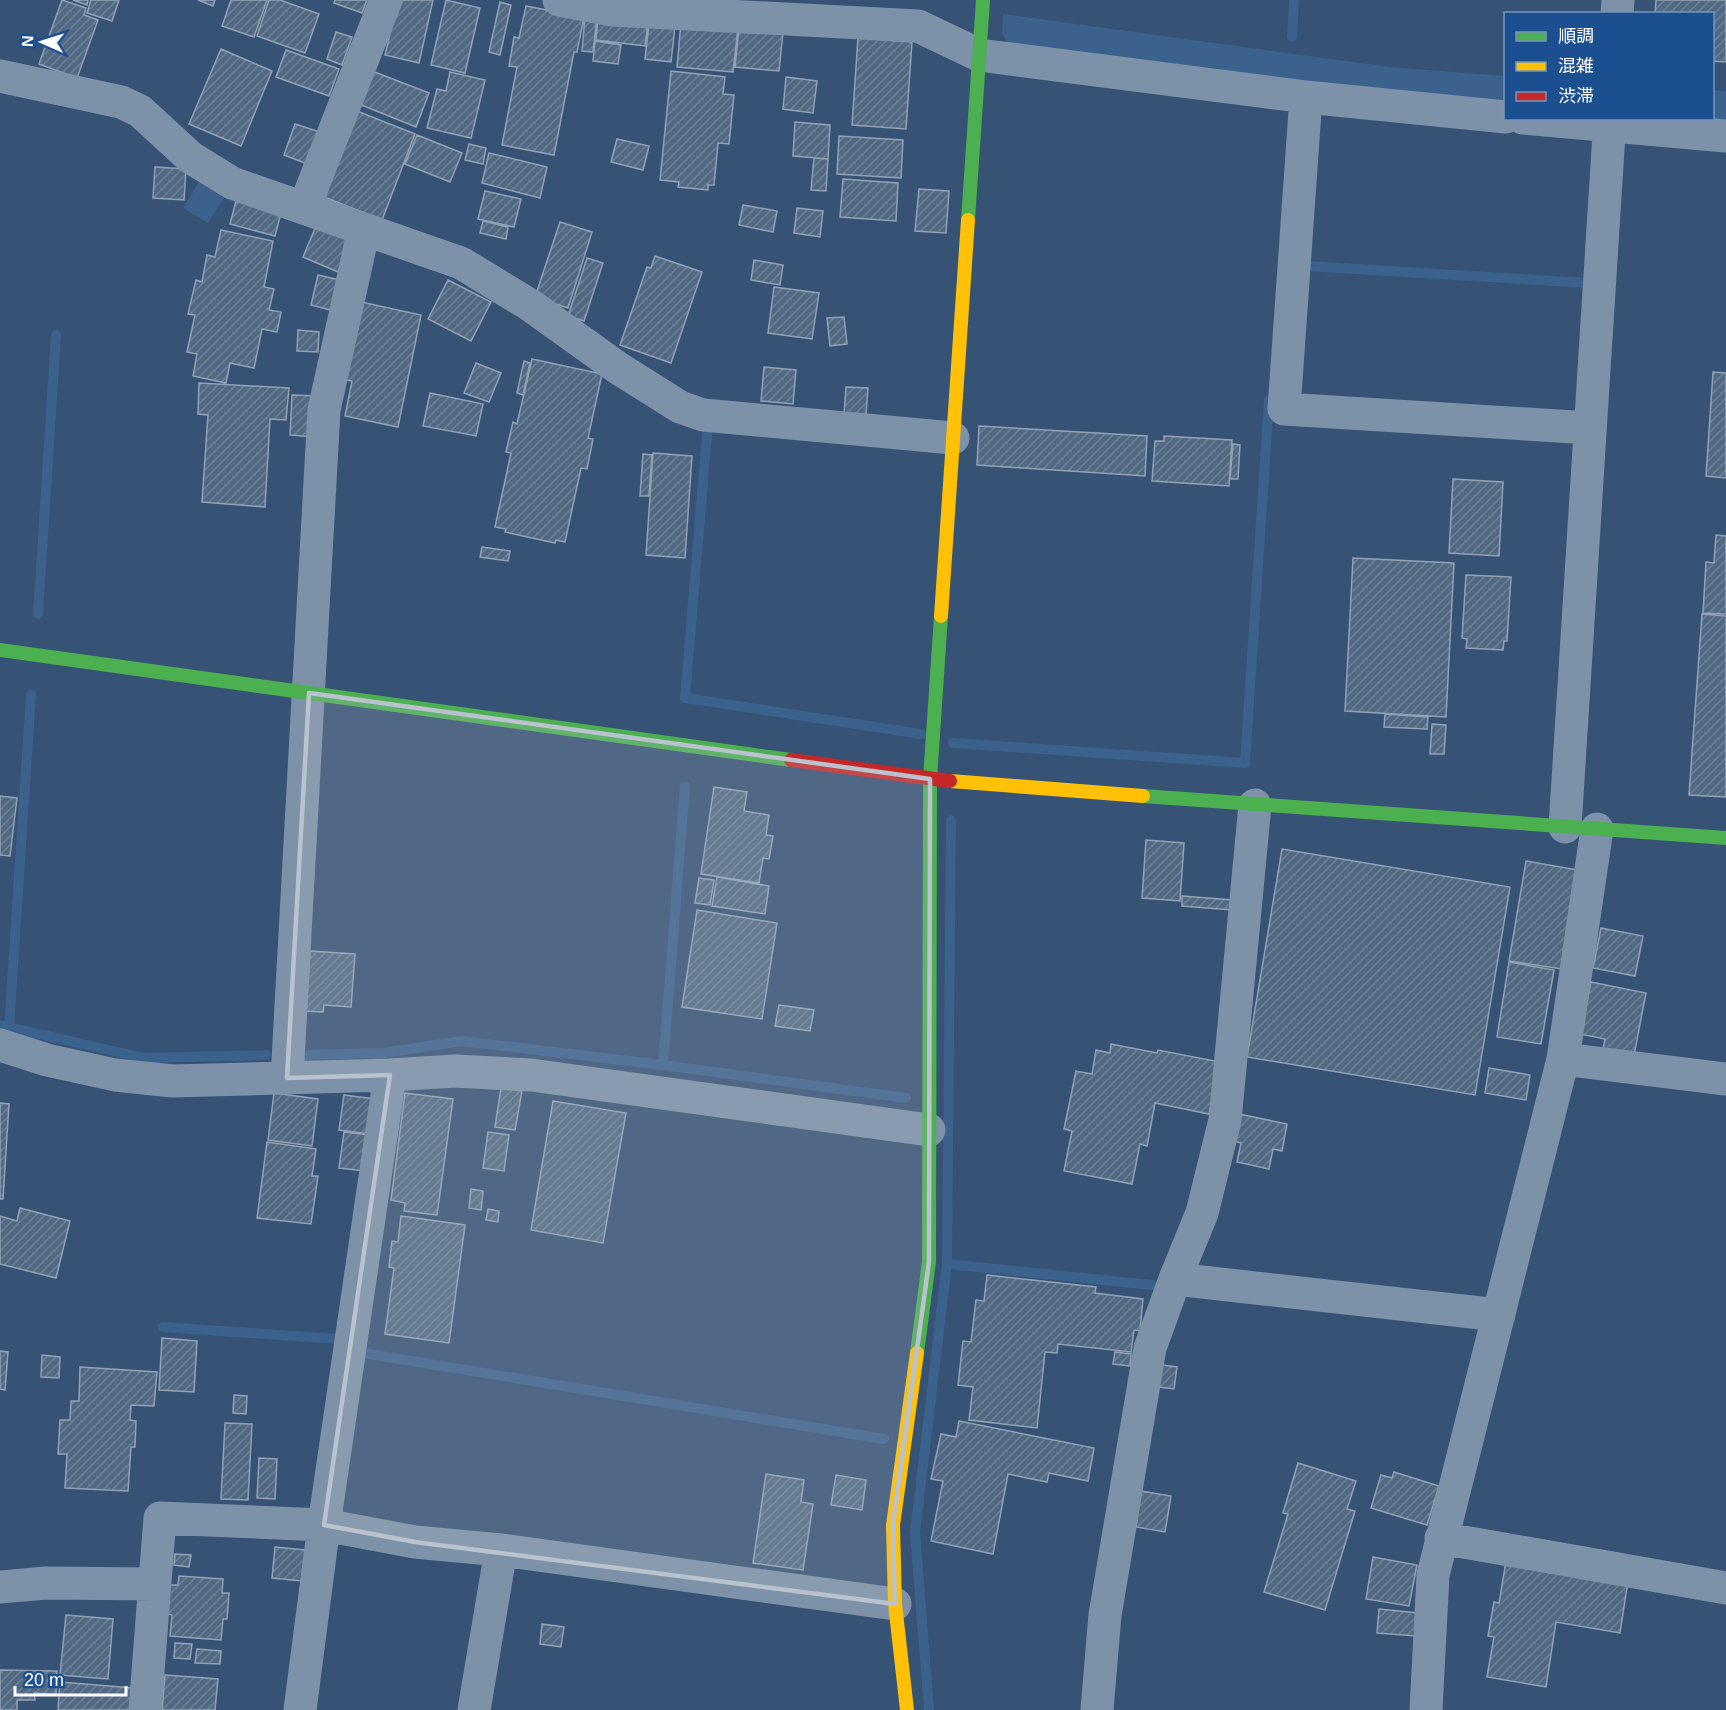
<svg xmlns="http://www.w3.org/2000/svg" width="1726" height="1710" font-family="Helvetica,'Noto Sans JP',sans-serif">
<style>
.water{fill:#3b618d}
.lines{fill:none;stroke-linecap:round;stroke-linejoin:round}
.stream{stroke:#3b618d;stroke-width:10}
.building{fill:url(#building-hatch);stroke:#92a2b6;stroke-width:1.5}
.street{stroke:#7d92a8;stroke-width:33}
.fast{stroke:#4caf50;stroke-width:14}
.slow{stroke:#ffc107;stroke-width:14}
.jam{stroke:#c62828;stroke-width:14}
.marked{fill:#b9c2ce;fill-opacity:0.2;stroke:#b9c2ce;stroke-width:4.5;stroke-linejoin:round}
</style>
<defs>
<pattern id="building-hatch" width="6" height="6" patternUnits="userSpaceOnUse" patternTransform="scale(1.5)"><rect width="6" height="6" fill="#526984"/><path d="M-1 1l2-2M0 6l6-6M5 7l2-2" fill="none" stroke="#6c8096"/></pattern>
</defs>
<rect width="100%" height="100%" fill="#365274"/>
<!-- water -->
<path class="water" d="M1003,14l387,53 115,9v27l-120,-10 -377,-50 -6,-9z
M1713,90l13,1v29l-14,-2z
M199,182l25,16 -16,25 -25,-15z"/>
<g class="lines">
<!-- stream -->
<path class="stream" d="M1292,37l2,-37
M1305,266l283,17
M707,434l-22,264 236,36
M38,614l18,-279
M953,743l292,20 24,-363
M0,1025l144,33 122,-3
M9,1028l22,-333
M302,1055l81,-2 79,-12 201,24 243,33
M663,1065l22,-279
M947,1264l205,21
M163,1327l175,12
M369,1354l515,85
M929,1710l-14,-178 32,-268 4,-444"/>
</g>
<!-- building -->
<path class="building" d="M62,0l24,8 -2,7 14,5 -21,58 -38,-14z
M73,0h15l-1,5z
M91,0h28l-7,21 -25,-8z
M198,0h17l-2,6z
M231,0h36l-13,37 -32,-11z
M269,0h11l39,14 -14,39 -48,-17z
M335,0h32l-5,13 -28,-10z
M398,0h35l-14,63 -34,-8z
M446,0l34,8 -15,65 -34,-8z
M1656,0h70v62l-14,-1v-47h-57z
M500,2l11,3 -11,50 -11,-3z
M526,6l58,11 -7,35h-3l-20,103 -52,-10 15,-78 -8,-1 5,-29 5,1z
M585,16l12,1 -4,35 -11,-1z
M598,18l50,5 -3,23 -49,-6z
M681,22l57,6 -5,44 -56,-5z
M649,23l26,3 -4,36 -26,-3z
M739,28l44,4 -4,39 -44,-4z
M336,32l16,5 -10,28 -15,-6z
M858,38l54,4 -6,87 -54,-4z
M595,41l26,4 -3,19 -25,-3z
M221,49l51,22 -31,75 -52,-22z
M286,50l53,19 -10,27 -53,-19z
M372,71l57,22 -13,34 -57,-23z
M671,71l54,6 -2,17 11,1 -5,49 -11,-1 -4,42h-6v5l-30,-3 1,-5 -19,-2z
M450,72l35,8 -14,58 -44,-10 10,-39 9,2z
M786,77l31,4 -4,32 -30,-4z
M357,111l58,23 -33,86 -58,-23z
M795,122l35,3 -2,34 -35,-3z
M295,124l31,10 -21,29 -21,-8z
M417,135l45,18 -12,29 -45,-18z
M839,136l64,4 -2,38 -64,-4z
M617,139l32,7 -6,24 -32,-8z
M469,144l17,4 -3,16 -18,-4z
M489,153l58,14 -7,31 -58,-15z
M814,158l14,1 -2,32 -15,-1z
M155,167l31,2 -2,31 -31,-2z
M843,179l55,4 -2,38 -56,-4z
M919,189l30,2 -3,42 -31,-2z
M485,191l36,8 -7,28 -36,-8z
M236,201l45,12 -6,23 -45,-12z
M743,205l34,6 -4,21 -34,-7z
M797,208l26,3 -3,26 -26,-4z
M483,221l25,6 -2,12 -26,-6z
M560,222l32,10 -24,76 -33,-11z
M316,226l35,14 -13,32 -35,-15z
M221,230l52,11 -9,46 10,2 -5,21 12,2 -4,20 -15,-3 -8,39 -24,-5 -4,20 -33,-7 4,-22 -10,-2 8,-37 -7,-1 8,-34 6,2 5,-27 8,2z
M655,256l47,16 -31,91 -51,-18 27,-78 4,1z
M587,258l16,5 -19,58 -16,-5z
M754,260l29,5 -3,20 -29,-5z
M318,275l22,5 -6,31 -23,-6z
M448,280l43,22 -20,39 -43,-22z
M774,287l45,6 -7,46 -44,-6z
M361,302l60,13 -23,112 -53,-11 7,-35 -11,-2z
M844,317l3,27 -17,2 -3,-28z
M298,330l21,2 -1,20 -21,-1z
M532,359l70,15 -14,64 5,1 -6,30 -6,-1 -16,74 -9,-2 -1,3 -50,-11 1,-3 -11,-2 16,-74 -5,-1 7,-30 4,2z
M524,361l6,2 -7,32 -6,-2z
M476,363l25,10 -12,29 -25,-9z
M764,367l32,3 -3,34 -32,-3z
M1713,372l13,1v105l-20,-2z
M199,383l90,5 -3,32 -16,-1 -5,88 -63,-5 6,-87 -10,-1z
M846,387l22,1 -2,27 -22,-1z
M430,393l53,11 -7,32 -53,-10z
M292,395l26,1 -2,41 -26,-2z
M979,426l168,10 -2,40 -168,-11z
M1164,436l68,4 -3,46 -77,-5 3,-40h9z
M1233,444l7,1 -2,34h-8z
M653,453l39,3 -7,102 -39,-3z
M643,454l9,1 -3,41h-9z
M1453,479l50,3 -4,74 -50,-3z
M1716,535l10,1v78l-23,-1 3,-51 8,1z
M482,547l28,4 -2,10 -28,-4z
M1353,558l101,5 -8,154 -101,-6z
M1466,575l45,2 -4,64h-3l-1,9 -37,-2 1,-9 -5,-1z
M1702,614l24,2v181l-37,-2z
M1385,714l43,3 -1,12 -43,-2z
M1432,724l14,1 -2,29h-14z
M714,787l33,5 -3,19 25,4 -3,20 7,1 -4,23 -6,-1 -4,25 -58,-9z
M0,796l17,2 -7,58 -10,-1z
M1146,840l38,3 -4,58 -38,-3z
M1282,849l228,38 -35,208 -228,-38z
M1526,861l52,9 -16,99 -53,-8z
M717,877l52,9 -4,28 -53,-8z
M699,878l15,2 -4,25 -15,-2z
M1182,896l51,4 -1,10 -50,-4z
M697,910l80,13 -15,96 -80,-12z
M1601,928l42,8 -8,40 -42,-8z
M310,951l45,3 -4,53 -27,-2 -1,7 -17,-1z
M1509,962l45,8 -13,74 -44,-7z
M1591,982l55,11 -12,62 -31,-6 2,-10 -25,-5z
M779,1005l35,5 -4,21 -35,-5z
M1111,1044l46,9 1,-3 62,12 -11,52 -54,-11 -8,43 -7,-2 -8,40 -68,-13 8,-40 -8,-2 12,-58 16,3 4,-24 14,3z
M1489,1068l41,7 -4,25 -41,-7z
M501,1088l21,3 -7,39 -20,-3z
M274,1093l44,6 -6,47 -44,-6z
M405,1093l48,6 -16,116 -33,-4 1,-8 -14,-3z
M344,1095l31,4 -5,35 -31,-4z
M553,1101l73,12 -23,130 -72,-13z
M0,1103l9,1 -6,95h-3z
M1239,1114l48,10 -5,27 -9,-2 -4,20 -32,-7 4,-19 -7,-2z
M344,1132l26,3 -5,36 -26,-3z
M488,1132l21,3 -5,36 -21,-3z
M267,1142l49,7 -4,27h6l-7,48 -54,-6z
M471,1189l12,2 -2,19 -12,-2z
M20,1208l50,13 -14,57 -56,-14v-48l17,5z
M488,1209l11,2 -1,11 -12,-2z
M401,1216l64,9 -16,118 -64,-9 9,-66 -5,-1 3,-26 6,1z
M987,1275l109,12 -1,6 48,6 -3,32 -6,-1 -3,22 -73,-8 -1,9 -12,-1 -8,76 -68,-8 4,-33 -15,-2 5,-44 8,1 5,-42 8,1z
M162,1338l35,3 -3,51 -35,-2z
M0,1351l8,1 -3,38 -5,-1z
M1115,1352l16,2 -1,12 -17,-2z
M42,1355l18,2 -1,21 -18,-1z
M1162,1365l15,2 -3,22 -15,-2z
M80,1367l77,5 -3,34 -23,-1 -1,15 6,1 -1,26h-4l-3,44 -63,-3 2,-34h-9l2,-34h10l1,-19h8z
M234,1395l13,1 -1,18 -13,-1z
M959,1421l135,27 -6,33 -39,-8 -2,9 -39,-8 -15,80 -62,-13 12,-60 -12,-2 10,-45 15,3z
M225,1423l27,1 -4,76 -27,-1z
M259,1458l18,1 -2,40 -18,-1z
M1298,1463l58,18 -9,28 8,2 -30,99 -61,-18 24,-78 -5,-1z
M1394,1472l45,14 -12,39 -56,-17 10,-33 11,3z
M766,1474l38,6 -3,22 12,2 -10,66 -50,-7z
M836,1475l30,5 -4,30 -31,-5z
M1141,1491l30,5 -6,36 -29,-5z
M275,1547l30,3 -3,31 -30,-3z
M175,1554l16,1 -2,12 -15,-2z
M1373,1557l44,8 -8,41 -43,-7z
M1506,1561l122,20 -8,52 -64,-11 -10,65 -59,-10 7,-40 -6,-1 6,-34 5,1z
M179,1576l44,3 -1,14h7l-2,26h-4l-2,21 -51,-4 2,-21 -5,-1 3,-29h8z
M1379,1609l39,4 -2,23 -39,-3z
M66,1615l47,4 -5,60 -48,-4z
M542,1624l22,3 -3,20 -21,-3z
M175,1643l17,1 -2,15 -16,-1z
M197,1649l24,2 -1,13 -25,-1z
M0,1670l57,1 -1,23 -22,-1 1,7h-18v10h-17z
M165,1675l53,4 -3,31h-53z
M60,1682l73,6 -2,22h-73z"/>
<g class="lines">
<!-- street -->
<path class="street" d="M559,0l53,10 306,16 61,29 327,42 200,20
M1617,14l1,-14
M0,76l121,26 19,9 50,46 42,26 229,80 69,42 88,63 62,39 23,8 250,23
M1306,97l-22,312 306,19
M1523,118l203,18
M304,208l82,-208
M1565,827l45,-709
M0,1045l47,15 68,15 58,6 217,-6 65,-4 76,4 398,55
M1563,1059l163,20
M287,1078l37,-668 40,-181
M1175,1279l324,36
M1441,1538l285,50
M0,1587l46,-4 109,1
M145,1710l15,-192 164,7 91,17 86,8 394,54
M300,1710l24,-185 66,-450
M474,1710l27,-160
M1097,1710l8,-95 45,-267 25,-69 27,-66 23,-93 30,-315
M1426,1710l7,-135 130,-516 34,-230"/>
<!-- fast -->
<path class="fast" d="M968,220l15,-220
M0,650l791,110
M1143,796l583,42
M917,1353l12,-91 1,-483 11,-163"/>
<!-- slow -->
<path class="slow" d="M941,616l27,-396
M950,781l193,15
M907,1710l-12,-106 -2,-79 24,-172"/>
<!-- jam -->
<path class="jam" d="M791,760l159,21"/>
</g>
<!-- marked area -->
<path class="marked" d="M309,693l621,86 -1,483 -36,263 2,79 -480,-62 -91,-17 66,-450 -103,3z"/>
<!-- legend -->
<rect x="1504" y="12" width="210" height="108" fill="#1b4f8f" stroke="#7695bc" stroke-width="1.5"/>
<rect x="1516" y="32" width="30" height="9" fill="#4caf50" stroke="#7695bc" stroke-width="1.5"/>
<text x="1558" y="42" font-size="18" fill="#ffffff">順調</text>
<rect x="1516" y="62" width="30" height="9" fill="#ffc107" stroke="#7695bc" stroke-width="1.5"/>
<text x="1558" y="72" font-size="18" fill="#ffffff">混雑</text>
<rect x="1516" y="92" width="30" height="9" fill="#c62828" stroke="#7695bc" stroke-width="1.5"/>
<text x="1558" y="102" font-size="18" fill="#ffffff">渋滞</text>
<!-- north arrow -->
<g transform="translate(42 42) rotate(273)" stroke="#1b4f8f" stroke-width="4.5" paint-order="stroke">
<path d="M0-4.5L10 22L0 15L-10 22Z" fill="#ffffff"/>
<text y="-9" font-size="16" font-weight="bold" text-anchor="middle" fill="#ffffff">N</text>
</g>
<!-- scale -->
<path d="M15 1686v9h111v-9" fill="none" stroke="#ffffff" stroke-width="3"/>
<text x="24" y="1686" font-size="18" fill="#ffffff" stroke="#1b4f8f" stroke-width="4.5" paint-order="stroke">20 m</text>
</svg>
